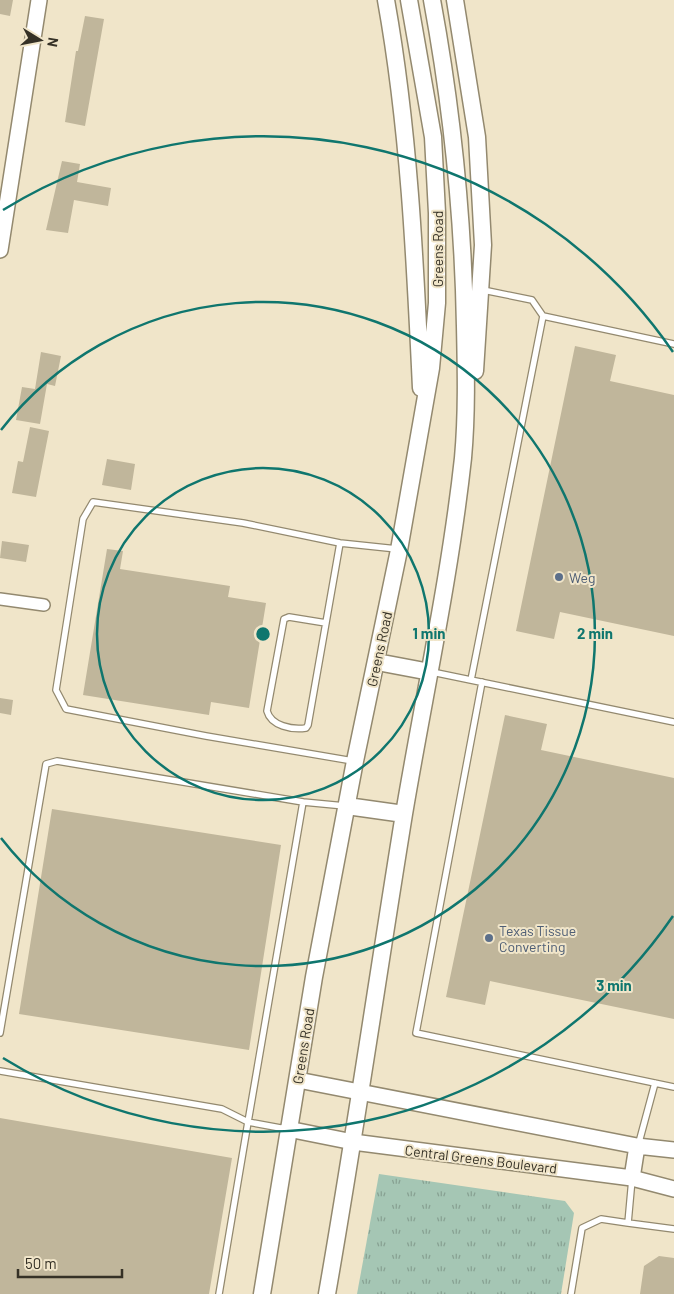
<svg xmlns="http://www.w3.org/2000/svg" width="674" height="1294" font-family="Barlow,sans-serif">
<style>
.grass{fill:url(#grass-tufts)}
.building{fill:#c0b69b}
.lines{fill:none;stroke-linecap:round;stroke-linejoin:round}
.service-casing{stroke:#93896f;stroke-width:8}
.minor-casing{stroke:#93896f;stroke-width:14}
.tertiary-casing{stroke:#93896f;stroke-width:18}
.secondary-casing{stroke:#93896f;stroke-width:19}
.service{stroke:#fff;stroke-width:5.5}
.minor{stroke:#fff;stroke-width:11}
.tertiary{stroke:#fff;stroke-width:15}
.secondary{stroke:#fff;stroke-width:16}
.ring{fill:none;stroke:#0f766e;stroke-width:2.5}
.service-dot{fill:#5c6f8a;stroke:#f0e5c9;stroke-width:2}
.labels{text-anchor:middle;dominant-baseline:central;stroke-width:4;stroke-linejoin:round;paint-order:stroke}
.street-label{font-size:14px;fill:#353126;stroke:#f0e5c9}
.service-label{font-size:14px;fill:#4e5e75;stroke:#f0e5c9;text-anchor:start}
.centre{fill:#0f766e;stroke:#f0e5c9;stroke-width:2.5}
.ring-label{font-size:15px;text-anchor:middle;font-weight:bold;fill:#0f766e;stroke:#f0e5c9;stroke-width:4;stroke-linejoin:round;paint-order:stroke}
</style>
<defs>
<pattern id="grass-tufts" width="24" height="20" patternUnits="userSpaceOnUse" patternTransform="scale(1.25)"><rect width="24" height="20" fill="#a5c6b4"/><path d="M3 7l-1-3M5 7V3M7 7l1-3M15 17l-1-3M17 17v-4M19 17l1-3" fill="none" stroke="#87a192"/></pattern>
</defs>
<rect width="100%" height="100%" fill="#f0e5c9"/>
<!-- grass -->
<path class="grass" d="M379,1174l186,27 9,12 -13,81h-204z"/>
<!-- building -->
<path class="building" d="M0,0h13l-3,16 -10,-2z
M85,16l19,3 -19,107 -20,-4 11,-71h2z
M62,161l18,3 -3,18 34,6 -3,18 -34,-6 -6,33 -22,-3z
M575,346l41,9 -6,26 64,14v241l-114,-24 -6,27 -38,-8z
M41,352l20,4 -6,30 -8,-2 -7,40 -24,-4 6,-33 13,2z
M30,427l19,4 -13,66 -24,-4 6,-32 5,1z
M107,459l28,5 -4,26 -29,-5z
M2,541l27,4 -3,17 -26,-4z
M107,549l16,2 -3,18 110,17 -2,11 38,6 -17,105 -38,-6 -2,13 -126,-20z
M0,698l13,2 -2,15 -11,-2z
M505,715l42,9 -6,26 133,28v241l-184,-38 -5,24 -39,-8z
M52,809l229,36 -32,205 -230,-36z
M0,1118l232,40 -23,136h-209z
M659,1256l15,2v36h-34l4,-28z"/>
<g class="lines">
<!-- service casing -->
<g class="service-casing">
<path id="service" d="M483,290l49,10 11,16
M326,623l-37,-6 -5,2 -17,92c4,15 25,19 39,17l2,-3 32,-182
M432,672l242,50
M471,680l72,-364 131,28
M482,682l-66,351 258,54
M353,761l-147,-25 -140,-27 -10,-19 27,-171 10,-17 150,21 97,20 57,6
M0,1033l46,-269 11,-3 246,41
M0,1071l222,38 26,13 55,-320 42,4
M638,1146l17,-63
M632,1179l-4,44 46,6
M219,1294l29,-172 38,7
M571,1294l11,-66 19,-9 27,4"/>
</g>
<!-- minor casing -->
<g class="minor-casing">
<path id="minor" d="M0,599l44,6"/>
</g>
<!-- tertiary casing -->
<g class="tertiary-casing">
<path id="tertiary" d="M0,250l39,-250
M298,1080l339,66 37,4
M288,1129l65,13 279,36 42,11
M632,1178l5,-32"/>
</g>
<!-- secondary casing -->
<g class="secondary-casing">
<path id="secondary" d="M386,0c23,128 29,259 35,388
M455,0l22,137 6,108 -8,126
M377,662l53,10
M347,806l57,8
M262,1294l52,-317 41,-216 44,-211 32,-182 6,-65v-90l-4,-76 -24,-137
M327,1294c28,-160 51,-320 77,-480 20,-119 46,-237 59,-356 4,-44 3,-88 2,-132 -2,-110 -13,-218 -33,-326"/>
</g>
<!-- service -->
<use href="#service" class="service"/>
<!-- minor -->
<use href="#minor" class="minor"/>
<!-- tertiary -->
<use href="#tertiary" class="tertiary"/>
<!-- secondary -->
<use href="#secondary" class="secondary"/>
</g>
<!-- distance rings -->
<g class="ring">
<circle cx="263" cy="634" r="166"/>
<path d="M1 430A332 332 0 1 1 1 838"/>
<path d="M673 916A497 497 0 0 1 3 1058M3 210A497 497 0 0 1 673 352"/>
</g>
<!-- markers -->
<g class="service-dot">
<circle cx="559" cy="577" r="5"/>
<circle cx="489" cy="938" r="5"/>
</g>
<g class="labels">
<!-- street labels -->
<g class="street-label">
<text transform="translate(437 249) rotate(-90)">Greens Road</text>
<text transform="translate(379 649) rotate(-78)">Greens Road</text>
<text transform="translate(303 1046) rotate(-81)">Greens Road</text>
<text transform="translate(481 1159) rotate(7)">Central Greens Boulevard</text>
</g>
<!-- service labels -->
<g class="service-label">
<text x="569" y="577">Weg</text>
<text x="499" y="930">Texas Tissue<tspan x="499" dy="16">Converting</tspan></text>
</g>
</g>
<circle cx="263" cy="634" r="8" class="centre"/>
<g class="ring-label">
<text x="429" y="639">1 min</text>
<text x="595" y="639">2 min</text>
<text x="614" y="991">3 min</text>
</g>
<!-- north arrow -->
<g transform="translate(40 40) rotate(100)" stroke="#f0e5c9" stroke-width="4" paint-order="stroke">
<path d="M0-4L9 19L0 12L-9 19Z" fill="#353126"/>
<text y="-8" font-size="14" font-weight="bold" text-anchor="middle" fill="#353126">N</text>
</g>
<!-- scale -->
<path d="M18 1269v8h104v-8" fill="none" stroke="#353126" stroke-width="2.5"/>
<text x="25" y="1269" font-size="15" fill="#353126" stroke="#f0e5c9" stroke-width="4" paint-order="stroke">50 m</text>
</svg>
